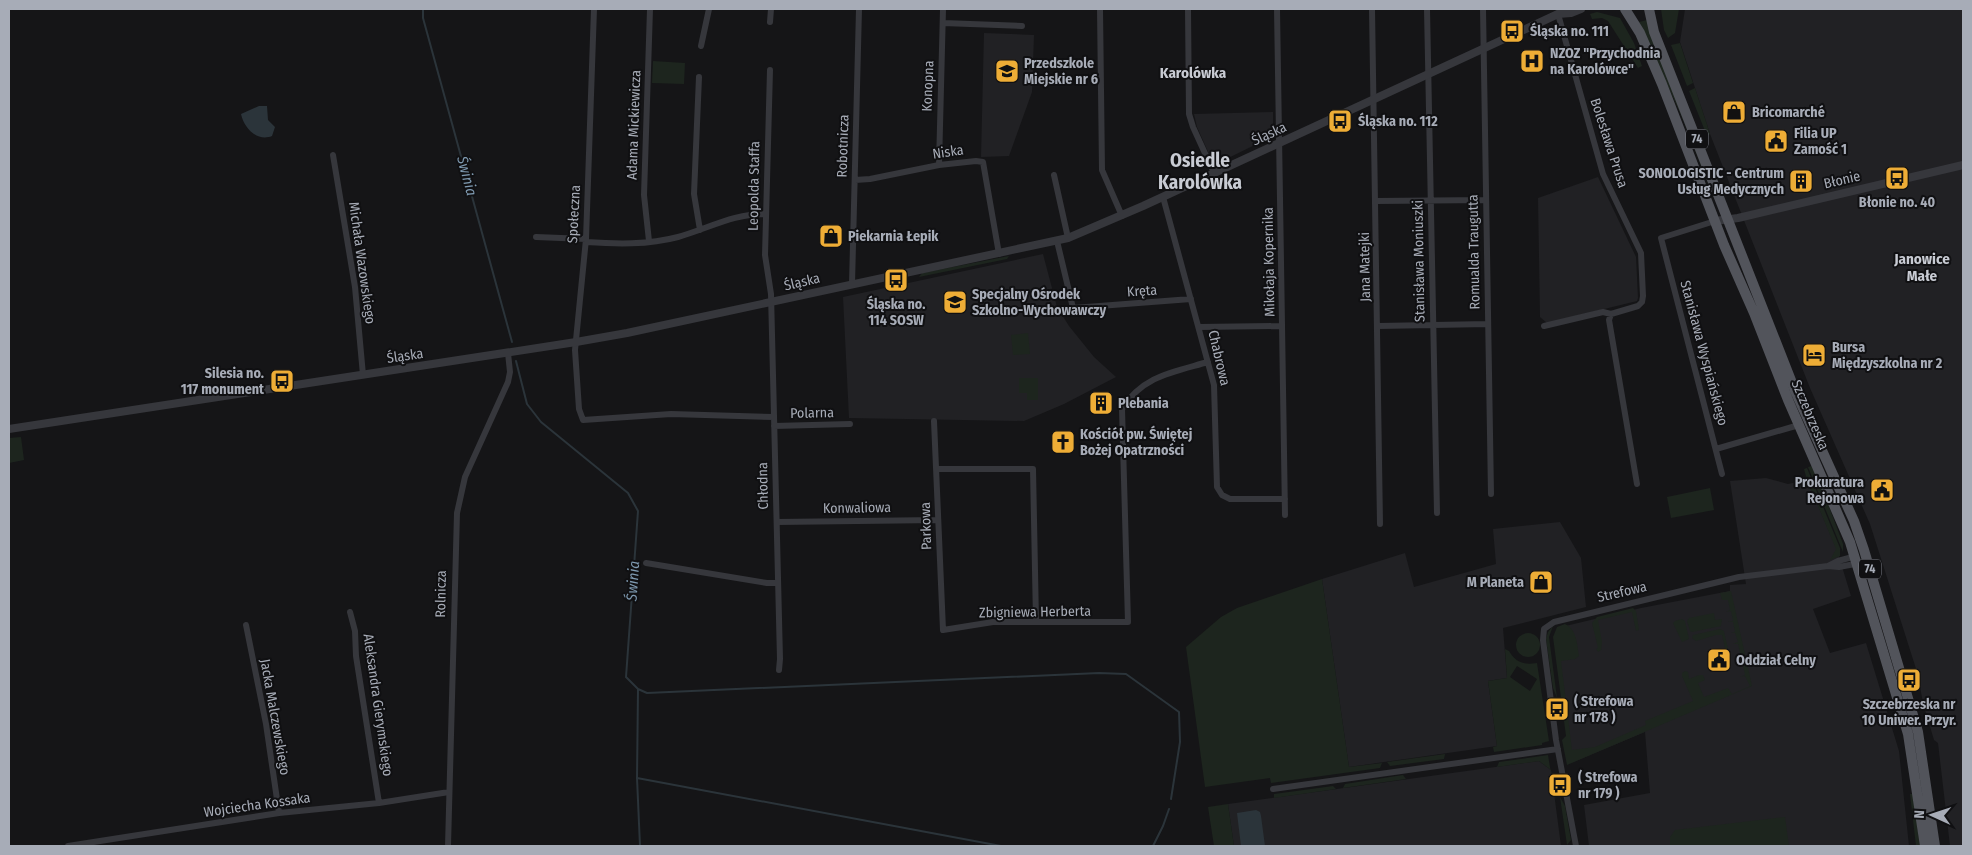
<svg xmlns="http://www.w3.org/2000/svg" width="1972" height="855" font-family="'Fira Sans Condensed',sans-serif">
<style>
.built{fill:#212124}
.green{fill:#1d251e;fill-rule:evenodd}
.water{fill:#2b343a}
.lines{fill:none;stroke-linecap:round;stroke-linejoin:round}
.stream{stroke:#2b343a;stroke-width:2}
.minor{stroke:#36373c;stroke-width:6}
.tertiary{stroke:#36373c;stroke-width:8}
.primary{stroke:#52545b;stroke-width:10}
.labels{text-anchor:middle;dominant-baseline:central;stroke-width:4;stroke-linejoin:round;paint-order:stroke}
.shield{fill:#101012;stroke:#7a7d86;stroke-width:1}
.shield-label{font-size:12px;font-weight:bold;fill:#a7acb7}
.poi-label{font-size:14px;font-weight:bold;fill:#a7acb7;stroke:#101012;text-anchor:start}
.street-label{font-size:14px;fill:#a7acb7;stroke:#101012}
.neighbourhood-label{font-size:15px;font-weight:bold;fill:#c8cbd3;stroke:#101012}
.water-label{font-size:15px;font-style:italic;fill:#7f9ab1;stroke:#101012}
.district-label{font-size:19px;font-weight:bold;fill:#c8cbd3;stroke:#101012}
</style>
<rect width="100%" height="100%" fill="#151517"/>
<!-- built -->
<path class="built" d="M1685,9h278v837h-13l-12,-103 -4,-3 -11,-37 -5,-28 -48,-151 -60,-136 -100,-254 -30,-92z
M984,33l50,2 -2,57 -23,64 -28,1z
M1273,112v22l-2,3 -57,28 -17,-38 -3,-13z
M1598,177l38,80 2,41 -1,3 -90,22 -7,-6 -2,-119z
M1043,254l14,53 12,19 25,31 22,20 -52,27 -40,17 -175,-3 -6,-121z
M1766,478l22,6 19,-4 29,67 15,49 -38,13 17,44 36,-10 33,108 10,95h-320l-5,-41 66,-12 -5,-61 -74,31 -14,-135 84,-20 89,-17v-6l16,-1 -16,-103z
M1560,522l21,36 5,49 -83,21 4,50 -19,3 9,65 -148,21 -27,-188 83,-26 9,34 82,-23 -3,-35z
M1539,761l12,9 10,76h-327l-6,-42z"/>
<!-- green -->
<path class="green" d="M1661,9h18l-4,24 -7,5 -4,-8z
M1597,12l23,6 14,25 8,23 -4,2 -30,-47 -6,-3 -10,1 -2,-5z
M1647,20l65,171h-1l-30,-76 -42,-93z
M1680,43l13,40 -6,3 -16,-41z
M653,61l32,2 -1,21 -32,-1z
M1695,88l15,46 -3,2 -18,-45z
M1009,256l-2,3 -88,18 3,-4z
M1028,333l2,21 -17,1 -2,-20z
M1019,378h19v22h-11v-7h-8z
M21,437l3,23 -15,3v-25z
M1812,466l7,14 24,64v8l-35,-85z
M1807,468l33,80v8l-10,4 6,-11 -29,-69 -3,-11z
M1710,488l4,22 -43,8 -4,-21z
M1322,579l27,188 33,-4 -2,5 -109,15 -1,-5 -65,9 -19,-140 35,-30 16,-9z
M1731,591l21,95 -185,79 -5,-25 4,-4 -13,-99 4,-10 8,-3c12,6 12,20 14,32l-4,3 -14,2 11,89 23,-3 51,-22 -1,-4 48,-20 -11,-25v-3l3,-2 3,1 1,7 10,-4h4l2,5 -7,3 6,14 24,-9 4,6 18,-8 -5,-10 -5,1 5,-2 -2,-10 -5,1 5,-2 -3,-10 -4,1 4,-2 -2,-9h-5l5,-2 -3,-9h-4l4,-1 -2,-10h-5l5,-1 -2,-10 -5,1 4,-2 -2,-10h-6l-2,-7z
M1633,608l3,3 3,19 -3,1 -4,-19 -34,8 4,22 -1,8 -3,2 -2,-3 2,-1 -6,-25 5,-6z
M1714,613l1,7 7,-1 -1,7 -29,6 -2,-1 -3,-10 2,-3z
M1682,619l3,2 4,18 -7,3 -9,-19 2,-2z
M1553,626l-4,11 8,61 -4,-10 -7,-49 2,-7z
M1720,629l4,2 6,27 -2,3 -6,-26h-6l-20,6 -4,-3 1,-3z
M1516 645a12 12 0 1 1 24 0a12 12 0 1 1-24 0Z
M1505,649l4,2c7,12 15,14 28,12l12,78 -7,2v2l-48,7 -1,-5 4,-1 -9,-65 19,-3zM1517,666l20,13 -7,12 -20,-14z
M1445,754l-1,5 -54,7 -3,-4z
M1548,755l9,54 -6,-39 -12,-9 -42,6 2,-5z
M1403,775l3,4 -63,9 2,-4z
M1333,786l3,3 -62,9v-4z
M1910,794h3l7,52h-4z
M1560,797l5,9 6,34 -4,5z
M1228,804l6,42h-20l-6,-39z
M1785,817l4,29h-119v-9l5,-7z"/>
<!-- water -->
<path class="water" d="M259,106h8l1,14 7,7 -3,9c-15,6 -28,-8 -31,-22z
M1256,810l4,2 1,4 4,30h-24l-4,-33z"/>
<g class="lines">
<!-- stream -->
<path class="stream" d="M423,9v9l89,324
M516,361l11,43 14,18 87,71 10,18 -12,166 12,12 -1,89 3,68
M638,689l9,4 452,-20 27,1 53,38 1,30 -9,57
M637,778l364,68
M1153,846l10,-20 6,-17"/>
<!-- minor -->
<path class="minor" d="M594,9l-8,230 -11,111 4,59 4,11 88,-6 103,3
M1100,9l2,161 20,46
M1188,9l1,105 4,13 21,46
M1277,9l8,506
M1372,9l8,515
M1427,9l10,504
M1483,9l8,485
M770,22l1,-13
M943,23l79,3
M701,46l8,-37
M770,70l-5,185 6,39 9,365 -1,11
M699,77l-5,117 6,36
M333,155l22,132 8,88
M939,165l4,-156
M1054,175l14,63
M855,180l15,-1 69,-14 37,-4 7,1 16,92
M1163,197l51,188 3,102 5,8 8,4h55
M1376,201l110,-1
M1715,221l-54,17 61,236
M536,237l50,2
M649,241l-5,-46 6,-186
M1057,241l16,67 118,-9
M586,242c30,2 62,3 92,-5 29,-8 57,-24 88,-23
M852,284l7,-275
M1611,314l-2,6 28,164
M1378,326l110,-2
M1544,326l59,-14 8,2 27,-8 4,-4 1,-6 -2,-43 -38,-79 -45,-160
M1199,327l83,-1
M934,421l9,209 50,-8h135l-6,-213c20,-33 51,-37 86,-47
M774,426l76,-2
M1716,449l83,-24
M936,469h97l3,152
M777,522l161,-2
M646,563l121,20h11
M1828,566l10,-5 18,-5
M350,612l5,19 1,25 23,147
M246,625l20,99 13,89
M1273,789l285,-40
M68,846l211,-33 100,-10 70,-11
M448,846l9,-333 8,-36 43,-95 2,-10 -2,-19
M1576,846l-20,-106 -13,-100 1,-11 10,-7 185,-45 89,-11 11,1 21,-4"/>
<!-- tertiary -->
<path class="tertiary" d="M1558,14l13,-1 10,-4
M1715,221l23,-3 225,-53
M9,429l567,-87 51,-9 441,-95 75,-32 415,-192 6,-5"/>
<!-- primary -->
<path class="primary" d="M1625,9l15,24 22,51 62,161 30,68 34,87 62,142 58,192 17,112
M1649,9l5,23 142,361 58,128 10,29 54,182 17,114"/>
</g>
<!-- icons -->
<defs>
<g id="bus-square" transform="scale(1.25)"><rect x="-9" y="-9" width="18" height="18" rx="4" fill="#eead36" stroke="#101012"/><path d="M-5-6H5V4H4V6H2V4H-2V6H-4V4H-5ZM-3.5-4V0h7V-4ZM-3.5 1.2v1.5H-2V1.2ZM2 1.2v1.5H3.5V1.2Z" fill="#111"/></g>
<g id="hospital-square" transform="scale(1.25)"><rect x="-9" y="-9" width="18" height="18" rx="4" fill="#eead36" stroke="#101012"/><path d="M-5-5h3v3.5h4V-5h3V5h-3V1.5h-4V5h-3Z" fill="#111"/></g>
<g id="school-square" transform="scale(1.25)"><rect x="-9" y="-9" width="18" height="18" rx="4" fill="#eead36" stroke="#101012"/><path d="M0-5L7-2L0 1L-7-2ZM-4 1L0 2.5L4 1V4Q0 6-4 4Z" fill="#111"/></g>
<g id="shop-square" transform="scale(1.25)"><rect x="-9" y="-9" width="18" height="18" rx="4" fill="#eead36" stroke="#101012"/><path d="M-5-2.5h2.3a2.7 3.5 0 0 1 5.4 0H5L5.5 6h-11ZM-1.5-2.5h3a1.5 2.3 0 0 0-3 0Z" fill="#111"/></g>
<g id="civic-square" transform="scale(1.25)"><rect x="-9" y="-9" width="18" height="18" rx="4" fill="#eead36" stroke="#101012"/><path d="M-.6-6.5H3V-4.5H.6V-3L4-1V1h2V6H-6V1h2V-1L-.6-3ZM-1.2 2.5V6h2.4V2.5Z" fill="#111"/></g>
<g id="building-square" transform="scale(1.25)"><rect x="-9" y="-9" width="18" height="18" rx="4" fill="#eead36" stroke="#101012"/><path d="M-4-6H4V6H1V3H-1V6H-4ZM-2.5-4.3h1.7v1.8h-1.7ZM.8-4.3h1.7v1.8H.8ZM-2.5-1h1.7V.8h-1.7ZM.8-1h1.7V.8H.8Z" fill="#111"/></g>
<g id="hotel-square" transform="scale(1.25)"><rect x="-9" y="-9" width="18" height="18" rx="4" fill="#eead36" stroke="#101012"/><path d="M-6-4.5h1.5V1H6V5H4.5V3h-9V5H-6ZM-4 0a1.8 1.8 0 1 1 3.6 0ZM.5 0V-2.5h3Q6-2.5 6 0Z" fill="#111"/></g>
<g id="church-square" transform="scale(1.25)"><rect x="-9" y="-9" width="18" height="18" rx="4" fill="#eead36" stroke="#101012"/><path d="M-1.2-6h2.4v3.5h3.3v2.4h-3.3V6h-2.4V-.1h-3.3v-2.4h3.3Z" fill="#111"/></g>
</defs>
<g fill-rule="evenodd">
<use href="#bus-square" x="1512" y="31"/>
<use href="#hospital-square" x="1532" y="61"/>
<use href="#school-square" x="1007" y="71"/>
<use href="#shop-square" x="1734" y="112"/>
<use href="#bus-square" x="1340" y="121"/>
<use href="#civic-square" x="1776" y="141"/>
<use href="#bus-square" x="1897" y="178"/>
<use href="#building-square" x="1801" y="181"/>
<use href="#shop-square" x="831" y="236"/>
<use href="#bus-square" x="896" y="280"/>
<use href="#school-square" x="955" y="302"/>
<use href="#hotel-square" x="1814" y="355"/>
<use href="#bus-square" x="282" y="381"/>
<use href="#building-square" x="1101" y="403"/>
<use href="#church-square" x="1063" y="442"/>
<use href="#civic-square" x="1882" y="490"/>
<use href="#shop-square" x="1541" y="582"/>
<use href="#civic-square" x="1719" y="660"/>
<use href="#bus-square" x="1909" y="680"/>
<use href="#bus-square" x="1557" y="709"/>
<use href="#bus-square" x="1560" y="785"/>
</g>
<g class="labels">
<!-- shield labels -->
<g class="shield">
<rect x="1686" y="129.5" width="22" height="19" rx="4"/>
<rect x="1859" y="559.5" width="22" height="19" rx="4"/>
</g>
<g class="shield-label">
<text x="1697" y="139">74</text>
<text x="1870" y="569">74</text>
</g>
<!-- poi labels -->
<g class="poi-label">
<text x="1530" y="31">Śląska no. 111</text>
<text x="1550" y="53">NZOZ "Przychodnia<tspan x="1550" dy="16">na Karolówce"</tspan></text>
<text x="1024" y="63">Przedszkole<tspan x="1024" dy="16">Miejskie nr 6</tspan></text>
<text x="1752" y="112">Bricomarché</text>
<text x="1358" y="121">Śląska no. 112</text>
<text x="1794" y="133">Filia UP<tspan x="1794" dy="16">Zamość 1</tspan></text>
<text x="1784" y="173" text-anchor="end">SONOLOGISTIC - Centrum<tspan x="1784" dy="16">Usług Medycznych</tspan></text>
<text x="1897" y="202" text-anchor="middle">Błonie no. 40</text>
<text x="848" y="236">Piekarnia Łepik</text>
<text x="972" y="294">Specjalny Ośrodek<tspan x="972" dy="16">Szkolno-Wychowawczy</tspan></text>
<text x="896" y="304" text-anchor="middle">Śląska no.<tspan x="896" dy="16">114 SOSW</tspan></text>
<text x="1832" y="347">Bursa<tspan x="1832" dy="16">Międzyszkolna nr 2</tspan></text>
<text x="264" y="373" text-anchor="end">Silesia no.<tspan x="264" dy="16">117 monument</tspan></text>
<text x="1118" y="403">Plebania</text>
<text x="1080" y="434">Kościół pw. Świętej<tspan x="1080" dy="16">Bożej Opatrzności</tspan></text>
<text x="1864" y="482" text-anchor="end">Prokuratura<tspan x="1864" dy="16">Rejonowa</tspan></text>
<text x="1524" y="582" text-anchor="end">M Planeta</text>
<text x="1736" y="660">Oddział Celny</text>
<text x="1574" y="701">( Strefowa<tspan x="1574" dy="16">nr 178 )</tspan></text>
<text x="1909" y="704" text-anchor="middle">Szczebrzeska nr<tspan x="1909" dy="16">10 Uniwer. Przyr.</tspan></text>
<text x="1578" y="777">( Strefowa<tspan x="1578" dy="16">nr 179 )</tspan></text>
</g>
<!-- street labels -->
<g class="street-label">
<text transform="translate(928 86) rotate(-88)">Konopna</text>
<text transform="translate(634 125) rotate(-88)">Adama Mickiewicza</text>
<text transform="translate(1269 134) rotate(-25)">Śląska</text>
<text transform="translate(1609 143) rotate(72)">Bolesława Prusa</text>
<text transform="translate(843 146) rotate(-88)">Robotnicza</text>
<text transform="translate(948 152) rotate(-8)">Niska</text>
<text transform="translate(1842 180) rotate(-13)">Błonie</text>
<text transform="translate(754 186) rotate(-89)">Leopolda Staffa</text>
<text transform="translate(574 214) rotate(-87)">Społeczna</text>
<text transform="translate(1474 252) rotate(-91)">Romualda Traugutta</text>
<text transform="translate(1419 261) rotate(-91)">Stanisława Moniuszki</text>
<text transform="translate(1269 262) rotate(-91)">Mikołaja Kopernika</text>
<text transform="translate(362 263) rotate(82)">Michała Wazowskiego</text>
<text transform="translate(1365 267) rotate(-91)">Jana Matejki</text>
<text transform="translate(802 282) rotate(-13)">Śląska</text>
<text transform="translate(1142 291) rotate(-4)">Kręta</text>
<text transform="translate(1704 353) rotate(75)">Stanisława Wyspiańskiego</text>
<text transform="translate(405 356) rotate(-8)">Śląska</text>
<text transform="translate(1219 358) rotate(77)">Chabrowa</text>
<text transform="translate(812 413) rotate(-1)">Polarna</text>
<text transform="translate(1810 415) rotate(67)">Szczebrzeska</text>
<text transform="translate(763 486) rotate(-91)">Chłodna</text>
<text transform="translate(857 508) rotate(-1)">Konwaliowa</text>
<text transform="translate(926 526) rotate(-92)">Parkowa</text>
<text transform="translate(1622 592) rotate(-13)">Strefowa</text>
<text transform="translate(441 594) rotate(-89)">Rolnicza</text>
<text transform="translate(1035 612) rotate(-1)">Zbigniewa Herberta</text>
<text transform="translate(378 705) rotate(82)">Aleksandra Gierymskiego</text>
<text transform="translate(275 717) rotate(80)">Jacka Malczewskiego</text>
<text transform="translate(257 805) rotate(-8)">Wojciecha Kossaka</text>
</g>
<!-- neighbourhood labels -->
<g class="neighbourhood-label">
<text x="1193" y="73">Karolówka</text>
<text x="1922" y="259">Janowice<tspan x="1922" dy="17">Małe</tspan></text>
</g>
<!-- water labels -->
<g class="water-label">
<text transform="translate(467 176) rotate(75)">Świnia</text>
<text transform="translate(633 581) rotate(-86)">Świnia</text>
</g>
<!-- district labels -->
<g class="district-label">
<text x="1200" y="160">Osiedle<tspan x="1200" dy="22">Karolówka</tspan></text>
</g>
</g>
<!-- border -->
<rect width="1972" height="855" fill="none" stroke="#a7acb7" stroke-width="20"/>
<!-- north arrow -->
<g transform="translate(1932 815) rotate(273)" stroke="#101012" stroke-width="4" paint-order="stroke">
<path d="M0-4L9 19L0 12L-9 19Z" fill="#a7acb7"/>
<text y="-8" font-size="14" font-weight="bold" text-anchor="middle" fill="#a7acb7">N</text>
</g>
</svg>
